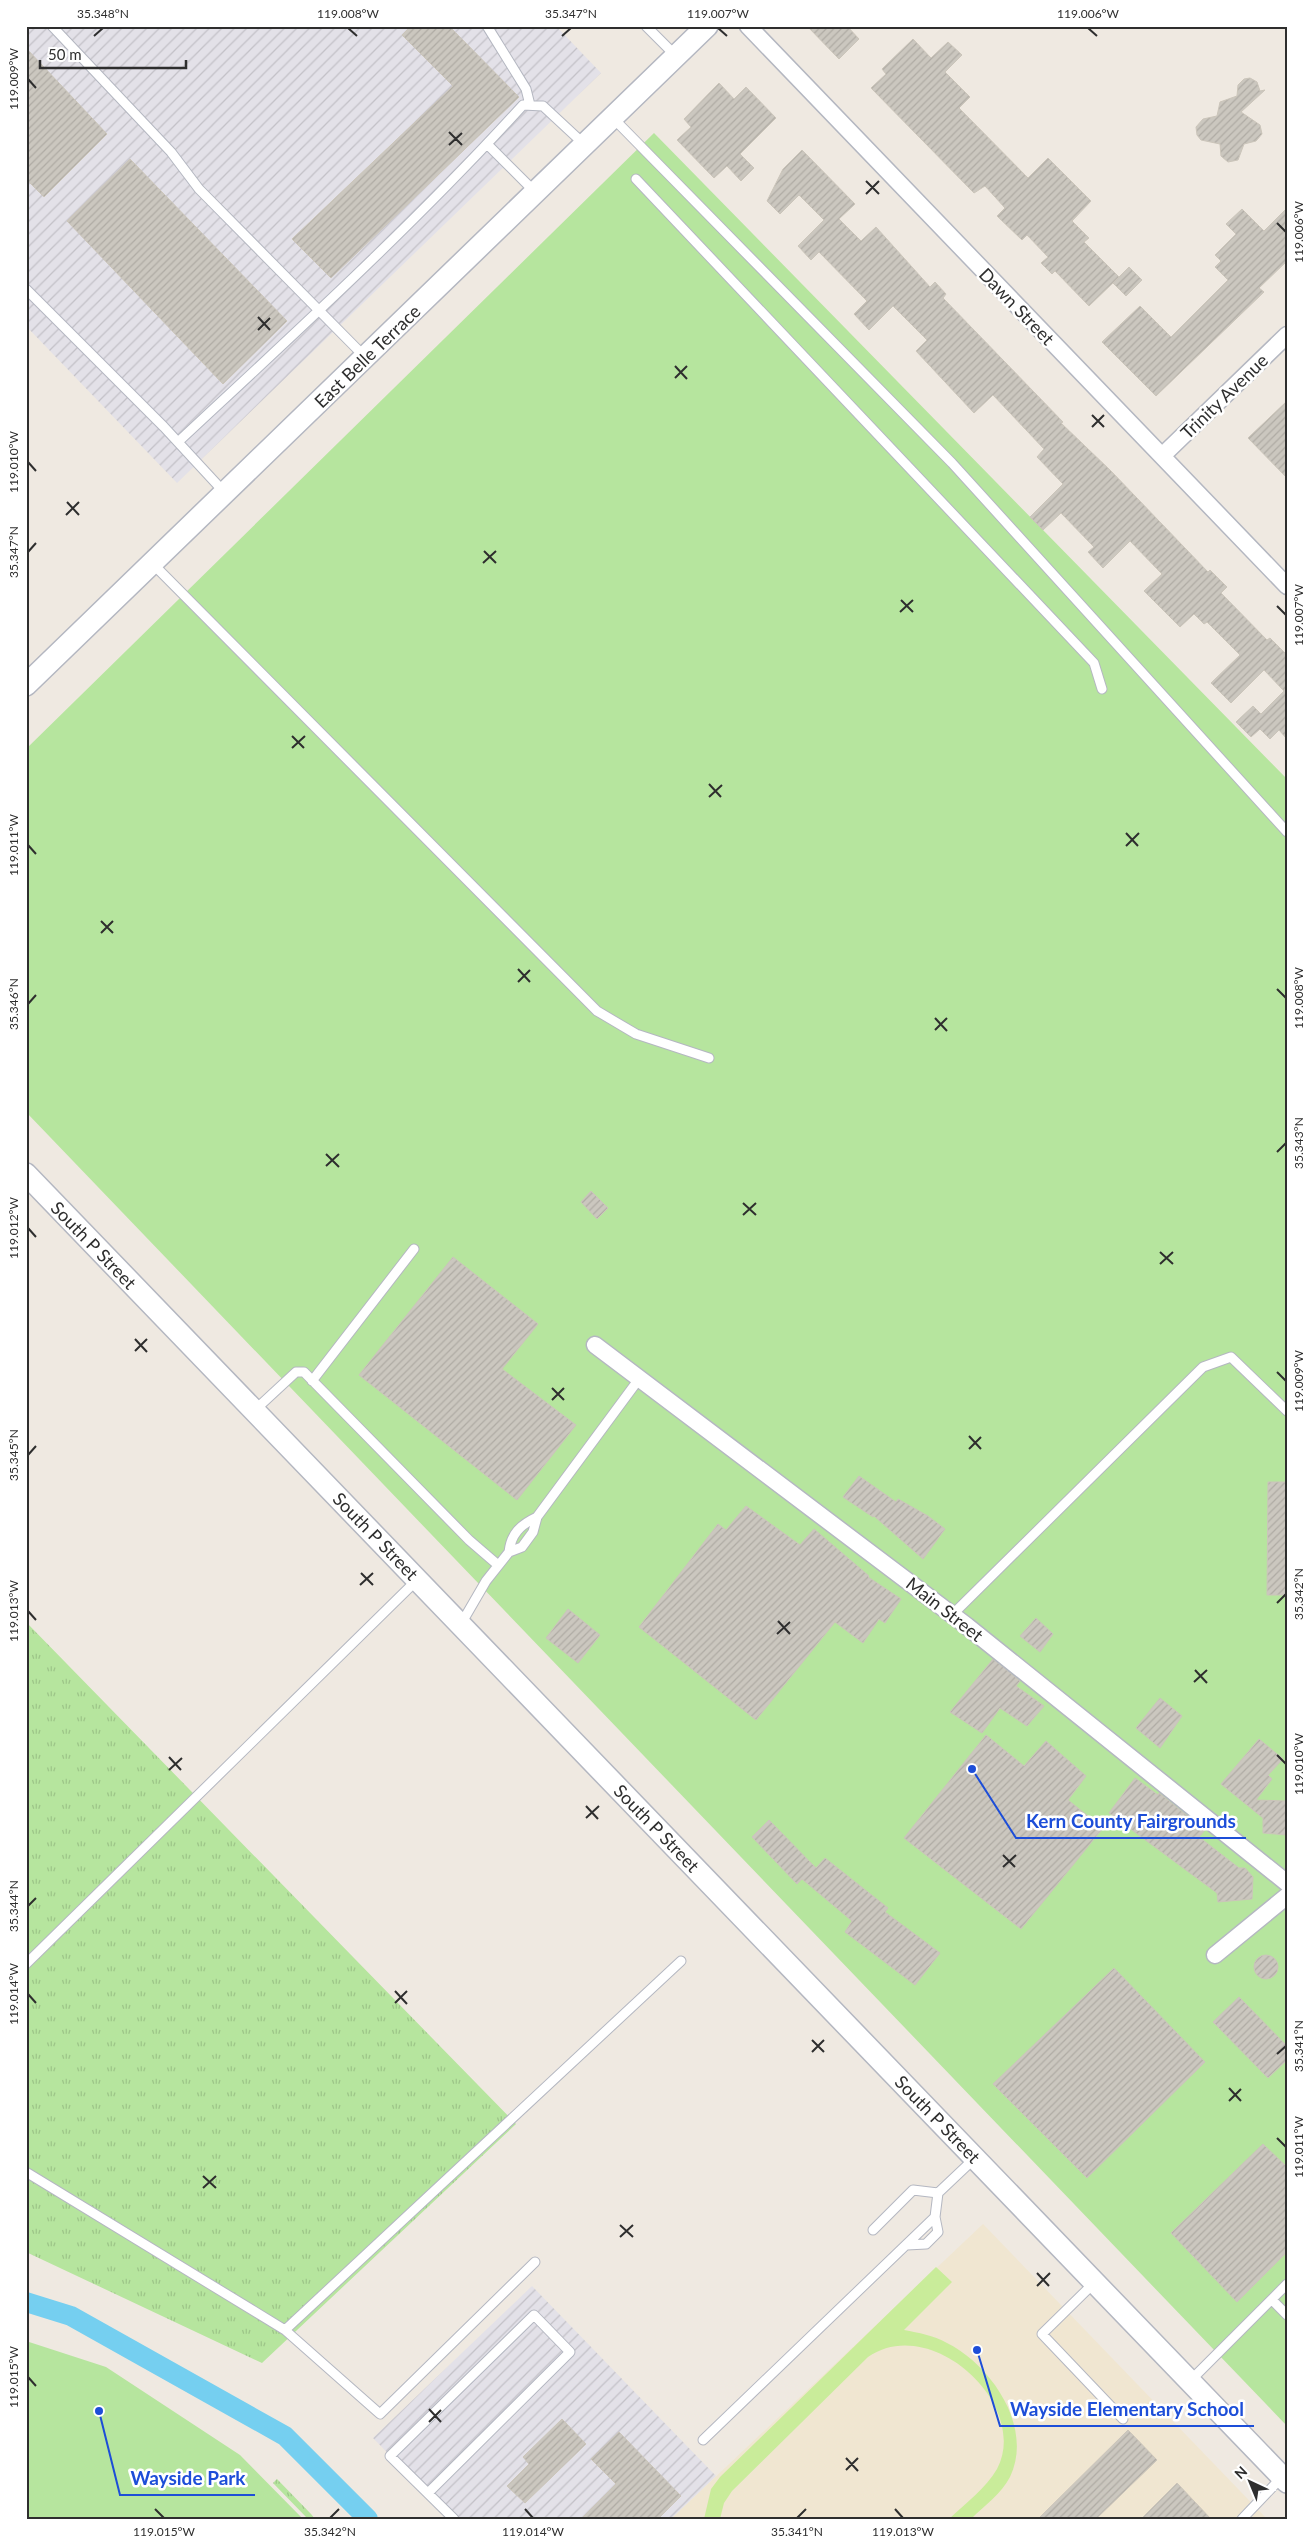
<svg xmlns="http://www.w3.org/2000/svg" width="1313" height="2545" font-family="Lato,sans-serif">
<style>
.industrial{fill:url(#industrial-furrows)}
.education{fill:#f0e6d1}
.grass{fill:url(#grass-tufts)}
.park{fill:#b6e59e}
.pitch{fill:#c9ec9a}
.lines{fill:none;stroke-linecap:round;stroke-linejoin:round}
.canal{stroke:#75cff0;stroke-width:20}
.building{fill:url(#building-hatch);stroke:#cbc5ba}
.service-casing{stroke:#b4b7c1;stroke-width:11}
.minor-casing{stroke:#b4b7c1;stroke-width:19}
.tertiary-casing{stroke:#b4b7c1;stroke-width:24}
.service{stroke:#fff;stroke-width:9}
.minor{stroke:#fff;stroke-width:16}
.tertiary{stroke:#fff;stroke-width:21}
.ticks{fill:none;stroke:#2e2e2e;stroke-width:2}
.labels{text-anchor:middle;dominant-baseline:central;stroke-width:5;stroke-linejoin:round;paint-order:stroke}
.street-label{font-size:18px;fill:#2e2e2e;stroke:#fff}
.leader{fill:none;stroke:#1d4ed8;stroke-width:2}
.callout-dot{fill:#1d4ed8;stroke:#fff;stroke-width:2}
.callout-label{font-size:19px;text-anchor:middle;font-weight:bold;fill:#1d4ed8;stroke:#fff;stroke-width:5;stroke-linejoin:round;paint-order:stroke}
.neatline{fill:none;stroke:#2e2e2e;stroke-width:2}
.ticks-label{font-size:12px;text-anchor:middle;fill:#2e2e2e}
</style>
<defs>
<pattern id="industrial-furrows" width="10" height="10" patternUnits="userSpaceOnUse" patternTransform="scale(1.25)"><rect width="10" height="10" fill="#e3e1e8"/><path d="M-1 1l2-2M0 10L10 0M9 11l2-2" fill="none" stroke="#c3c1c7"/></pattern>
<pattern id="grass-tufts" width="24" height="20" patternUnits="userSpaceOnUse" patternTransform="scale(1.25)"><rect width="24" height="20" fill="#b6e59e"/><path d="M3 7l-1-3M5 7V3M7 7l1-3M15 17l-1-3M17 17v-4M19 17l1-3" fill="none" stroke="#9dc588"/></pattern>
<pattern id="building-hatch" width="6" height="6" patternUnits="userSpaceOnUse" patternTransform="scale(1.25)"><rect width="6" height="6" fill="#cbc7bf"/><path d="M-1 1l2-2M0 6l6-6M5 7l2-2" fill="none" stroke="#afaba4"/></pattern>
</defs>
<rect width="100%" height="100%" fill="#efe9e1"/>
<!-- industrial -->
<path class="industrial" d="M26,26h530l45,47 -424,410 -151,-157z
M532,2286l184,190 -45,43h-212l-40,-34 -46,-47z"/>
<!-- education -->
<path class="education" d="M983,2224l284,295h-596z"/>
<!-- grass -->
<path class="grass" d="M26,1622l490,502 -254,239 -236,-111z
M277,2479l34,35 4,5h-10l1,-2 -33,-34z"/>
<!-- park -->
<path class="park" d="M654,133l633,646v1647l-1261,-1314v-363z
M26,2341l80,26 134,88 63,64h-277z"/>
<!-- pitch -->
<path class="pitch" d="M936,2267l16,15 -48,48c15,3 29,5 43,13 44,22 87,84 63,134 -8,16 -26,29 -39,42h-22c16,-15 37,-31 48,-50 34,-65 -67,-156 -129,-112l-136,134 -8,12 -4,16h-16l7,-30 9,-12z"/>
<g class="lines">
<!-- canal -->
<path class="canal" d="M26,2302l45,14 214,120 83,83"/>
</g>
<!-- building -->
<path class="building" d="M411,26h38l70,71 -188,181 -39,-39 161,-153 -51,-51z
M807,26h40l12,13 -20,20z
M913,39l18,19 17,-16 14,13 -17,17 25,25 -11,11 69,70 20,-20 43,43 -19,20 17,17 -5,4 35,35 -30,29 -34,-35 -3,3 -11,-11 7,-6 -21,-22 -5,5 -25,-24 8,-8 -20,-22 -11,7 -103,-105 15,-14 -4,-5z
M26,48l81,86 -63,63 -18,-18z
M1250,78l7,4 3,9 5,-1 -24,22 19,13 2,9 -6,7 -12,3 -6,16 -10,2 -7,-6 -1,-12 -19,-4 -4,-5 -1,-8 7,-8 14,-3 3,-14 17,-6 1,-11 6,-6z
M719,83l15,16 12,-12 30,31 -36,36 14,14 -13,13 -14,-15 -13,12 -37,-38 14,-13 -7,-8z
M802,150l53,54 -16,15 22,22 15,-14 54,60 5,-5 11,12 -3,4 120,124 -2,1 50,48 97,101 2,-2 17,17 -6,6 46,47 3,-2 17,17v84l-8,-9 -9,9 -10,-10 -9,8 -15,-15 17,-16 8,8 23,-23 -20,-21 -33,33 -20,-20 29,-28 -33,-33 -3,2 -10,-10 -14,13 -36,-36 18,-17 -32,-33 -27,27 -15,-16 6,-5 -33,-34 -18,17 -13,-13 33,-33 -26,-27 7,-8 -51,-54 -19,18 -58,-62 11,-11 -34,-34 -24,24 -15,-16 13,-13 -48,-49 -8,8 -13,-14 26,-26 -25,-25 -19,19 -13,-13 16,-32z
M130,159l157,162 -64,63 -156,-163z
M1287,208v53l-28,27 5,4 -108,104 -54,-54 38,-36 31,31 57,-57 -13,-13 6,-6 -6,-6 21,-21 -10,-10 16,-15 22,22z
M1129,267l13,13 -16,16 -13,-13z
M1287,401v77l-39,-40z
M591,1191l17,17 -11,11 -16,-17z
M453,1257l85,67 -36,45 74,56 -59,75 -158,-125z
M859,1476l37,26 2,-3 30,17 17,13 -22,30 -49,-43 -1,1 -30,-20z
M1268,1482h19v113h-20z
M746,1506l54,39 14,-16 55,47 -1,1 33,22 -16,24 -6,-4 -16,24 -28,-21 -79,98 -117,-93 79,-103 8,6z
M568,1609l32,26 -22,28 -32,-25z
M1036,1618l17,16 -13,18 -20,-16z
M993,1659l27,22 -4,5 28,20 -17,20 -27,-18 -18,25 -32,-21z
M1160,1698l22,18 -22,32 -24,-20z
M986,1735l38,31 22,-25 40,35 -18,24 35,28 -82,101 -117,-91z
M1259,1739l24,20 -15,16 4,4 -16,21 31,1v34l-24,-2v-15l-42,-34z
M1135,1778l23,17 1,-2 46,37 -6,7 40,31h6l8,9 -1,22 -34,3 -1,-9 -108,-80z
M769,1820l47,48 9,-10 63,50 -3,4 55,41 -25,32 -70,-53 7,-11 -50,-42 -5,5 -45,-47z
M1254 1967a12 12 0 1 1 24 0a12 12 0 1 1-24 0Z
M1114,1968l91,94 -118,116 -94,-94z
M1239,1997l48,49v14l-19,18 -55,-56z
M1263,2144l24,23v85l-50,50 -66,-69z
M562,2419l24,25 -61,59 -18,-17 22,-22 -6,-7z
M1128,2430l29,30 -61,59h-58z
M619,2432l62,64 -23,23h-77l35,-35 -25,-25z
M1177,2483l34,36h-70z"/>
<g class="lines">
<!-- service casing -->
<g class="service-casing">
<path id="service" d="M52,26l119,126 28,37 166,168
M487,26l39,63 4,16
M646,26l30,30
M613,118l339,345 335,369
M487,144l48,48
M636,179l458,484 8,26
M26,289l138,138 61,66
M178,442c118,-110 237,-218 345,-337l20,1 42,39
M152,563l445,448 39,23 73,24
M312,1381l102,-132
M255,1410l41,-38h8l165,168 29,25
M509,1552c2,-18 11,-27 28,-35
M952,1615l251,-248 28,-10 56,54
M461,1624l25,-43 23,-29 13,-5 11,-15 4,-15 102,-138
M26,1964l392,-385
M26,2172l259,158 95,84 155,-152
M873,2230l40,-40 25,3
M907,2245l19,-1 12,-12 -3,-15 3,-24 37,-35
M1095,2282l-53,52 81,85
M1272,2300l15,15
M285,2330l396,-369
M1190,2381l97,-97
M703,2440l232,-223
M428,2493l142,-141 -36,-37 -144,141 64,63
M1242,2519l40,-42"/>
</g>
<!-- minor casing -->
<g class="minor-casing">
<path id="minor" d="M748,26l539,560
M1162,456l125,-121
M595,1345l372,281 320,257
M1215,1955l72,-59"/>
</g>
<!-- tertiary casing -->
<g class="tertiary-casing">
<path id="tertiary" d="M26,685l681,-659
M26,1174l1261,1308"/>
</g>
<!-- service -->
<use href="#service" class="service"/>
<!-- minor -->
<use href="#minor" class="minor"/>
<!-- tertiary -->
<use href="#tertiary" class="tertiary"/>
</g>
<!-- ticks -->
<path class="ticks" d="M348,28l9,8M718,28l9,8M1088,28l9,8M94,36l9,-8M562,36l9,-8M28,79l8,9M449,132l13,13M449,145l13,-12M866,181l13,13M866,194l13,-13M1277,223l9,9M258,317l12,13M258,330l12,-12M675,366l12,13M675,378l12,-12M1092,415l12,12M1092,427l12,-12M28,462l8,9M67,502l12,13M66,515l13,-13M484,551l12,12M28,552l8,-9M483,563l13,-12M901,600l12,12M1277,606l9,9M900,612l13,-12M292,736l12,12M292,748l13,-12M709,784l12,13M709,797l13,-12M1126,833l12,13M28,845l8,9M1126,846l13,-13M101,921l12,12M101,933l12,-12M518,969l12,13M518,982l12,-12M1277,989l9,9M28,1004l8,-9M935,1018l12,13M935,1030l12,-12M1277,1152l9,-9M326,1154l13,13M326,1166l13,-12M743,1203l13,12M743,1215l13,-12M28,1228l8,9M1160,1252l13,12M1160,1264l13,-12M135,1339l12,13M135,1351l12,-12M1277,1372l9,9M552,1388l12,12M552,1400l12,-12M969,1436l12,13M969,1449l12,-12M28,1455l8,-9M361,1573l12,12M360,1585l13,-12M1277,1603l9,-9M28,1611l8,9M778,1621l12,13M777,1634l13,-12M1195,1670l12,13M1194,1682l13,-12M1277,1755l9,9M169,1757l12,13M169,1770l13,-12M586,1806l12,13M586,1818l13,-12M1003,1855l12,12M1003,1867l13,-12M28,1906l8,-8M395,1991l12,13M28,1994l8,9M395,2003l12,-12M812,2040l12,12M812,2052l12,-12M1277,2054l9,-8M1229,2088l12,13M1229,2101l12,-12M1277,2138l9,9M203,2176l13,12M203,2188l13,-12M620,2225l13,12M620,2237l13,-12M1037,2273l12,13M1037,2286l13,-13M28,2377l8,9M429,2409l12,13M429,2422l12,-12M846,2458l12,13M846,2470l12,-12M155,2509l9,9M525,2509l8,9M895,2509l8,9M330,2518l9,-9M797,2518l9,-9"/>
<g class="labels">
<!-- street labels -->
<g class="street-label">
<text transform="translate(1017 306) rotate(46)">Dawn Street</text>
<text transform="translate(367 356) rotate(-44)">East Belle Terrace</text>
<text transform="translate(1224 396) rotate(-44)">Trinity Avenue</text>
<text transform="translate(94 1245) rotate(46)">South P Street</text>
<text transform="translate(376 1536) rotate(46)">South P Street</text>
<text transform="translate(945 1609) rotate(38)">Main Street</text>
<text transform="translate(657 1828) rotate(46)">South P Street</text>
<text transform="translate(938 2119) rotate(46)">South P Street</text>
</g>
</g>
<!-- callouts -->
<path class="leader" d="M972 1769L1016 1838H1246M977 2350L1000 2426H1254M99 2411L120 2495H255"/>
<g class="callout-dot">
<circle cx="972" cy="1769" r="5"/>
<circle cx="977" cy="2350" r="5"/>
<circle cx="99" cy="2411" r="5"/>
</g>
<g class="callout-label">
<text x="1131" y="1828">Kern County Fairgrounds</text>
<text x="1127" y="2416">Wayside Elementary School</text>
<text x="188" y="2485">Wayside Park</text>
</g>
<!-- border -->
<rect width="1313" height="2545" fill="none" stroke="#ffffff" stroke-width="55"/>
<!-- north arrow -->
<g transform="translate(1250 2482) rotate(316)" stroke="#ffffff" stroke-width="4" paint-order="stroke">
<path d="M0-4L9 19L0 12L-9 19Z" fill="#2e2e2e"/>
<text y="-8" font-size="14" font-weight="bold" text-anchor="middle" fill="#2e2e2e">N</text>
</g>
<!-- scale -->
<path d="M40 60v8h146v-8" fill="none" stroke="#2e2e2e" stroke-width="2.5"/>
<text x="48" y="60" font-size="15" fill="#2e2e2e" stroke="#ffffff" stroke-width="4" paint-order="stroke">50 m</text>
<rect x="28" y="28" width="1258" height="2490" class="neatline"/>
<g class="ticks-label">
<text x="103" y="18">35.348°N</text>
<text x="348" y="18">119.008°W</text>
<text x="571" y="18">35.347°N</text>
<text x="718" y="18">119.007°W</text>
<text x="1088" y="18">119.006°W</text>
<text transform="translate(14 79) rotate(-90)" y="4">119.009°W</text>
<text transform="translate(1299 232) rotate(-90)" y="4">119.006°W</text>
<text transform="translate(14 462) rotate(-90)" y="4">119.010°W</text>
<text transform="translate(14 552) rotate(-90)" y="4">35.347°N</text>
<text transform="translate(1299 615) rotate(-90)" y="4">119.007°W</text>
<text transform="translate(14 845) rotate(-90)" y="4">119.011°W</text>
<text transform="translate(1299 998) rotate(-90)" y="4">119.008°W</text>
<text transform="translate(14 1004) rotate(-90)" y="4">35.346°N</text>
<text transform="translate(1299 1143) rotate(-90)" y="4">35.343°N</text>
<text transform="translate(14 1228) rotate(-90)" y="4">119.012°W</text>
<text transform="translate(1299 1381) rotate(-90)" y="4">119.009°W</text>
<text transform="translate(14 1455) rotate(-90)" y="4">35.345°N</text>
<text transform="translate(1299 1594) rotate(-90)" y="4">35.342°N</text>
<text transform="translate(14 1611) rotate(-90)" y="4">119.013°W</text>
<text transform="translate(1299 1764) rotate(-90)" y="4">119.010°W</text>
<text transform="translate(14 1906) rotate(-90)" y="4">35.344°N</text>
<text transform="translate(14 1994) rotate(-90)" y="4">119.014°W</text>
<text transform="translate(1299 2046) rotate(-90)" y="4">35.341°N</text>
<text transform="translate(1299 2147) rotate(-90)" y="4">119.011°W</text>
<text transform="translate(14 2377) rotate(-90)" y="4">119.015°W</text>
<text x="164" y="2536">119.015°W</text>
<text x="330" y="2536">35.342°N</text>
<text x="533" y="2536">119.014°W</text>
<text x="797" y="2536">35.341°N</text>
<text x="903" y="2536">119.013°W</text>
</g>
</svg>
